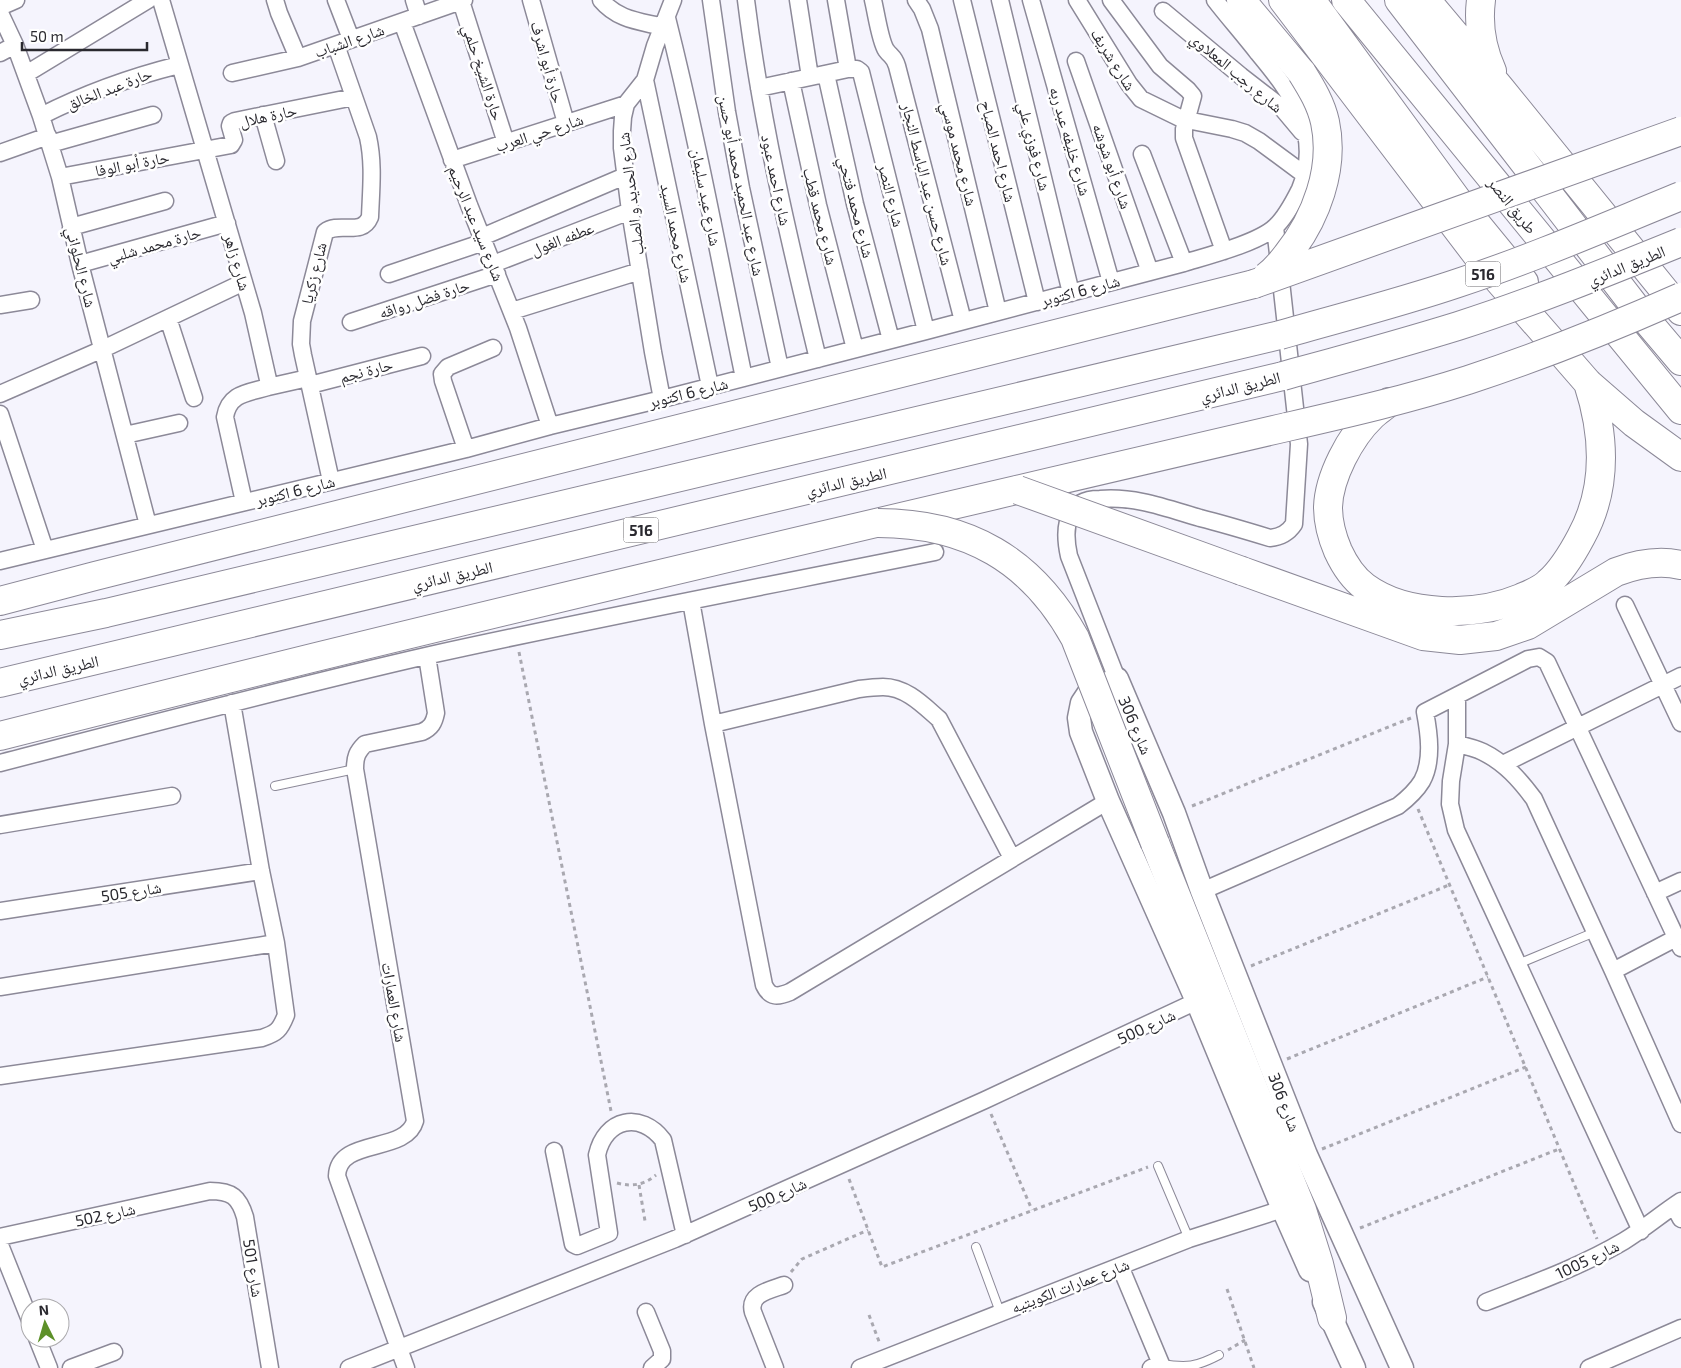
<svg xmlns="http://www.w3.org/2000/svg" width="1681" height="1368" font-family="'Exo 2','Noto Naskh Arabic',sans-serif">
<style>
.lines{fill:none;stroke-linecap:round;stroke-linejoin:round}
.lane-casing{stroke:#8c8998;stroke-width:10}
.street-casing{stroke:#8c8998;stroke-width:19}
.secondary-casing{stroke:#8c8998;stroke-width:25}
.highway-casing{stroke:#8c8998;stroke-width:30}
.path{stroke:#a9a8b0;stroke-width:3;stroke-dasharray:4 4;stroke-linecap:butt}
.lane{stroke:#fff;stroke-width:8}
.street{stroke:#fff;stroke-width:16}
.secondary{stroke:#fff;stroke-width:22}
.highway{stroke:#fff;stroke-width:28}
.highway-bridge-casing{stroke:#8c8998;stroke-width:30;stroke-linecap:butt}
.highway-bridge{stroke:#fff;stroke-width:28}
.labels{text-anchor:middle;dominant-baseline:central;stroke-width:5;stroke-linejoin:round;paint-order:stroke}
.shield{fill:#fff;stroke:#6a696d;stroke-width:1}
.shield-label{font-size:15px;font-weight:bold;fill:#2a292f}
.street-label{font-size:16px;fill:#2a292f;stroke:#fff}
</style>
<rect width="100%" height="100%" fill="#f5f4fd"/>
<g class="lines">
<!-- lane casing -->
<g class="lane-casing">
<path id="lane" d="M275,786l80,-17
M1518,964l77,-32
M1158,1166l31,73
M976,1247l24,65
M1161,1364c26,4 35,3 58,-9"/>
</g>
<!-- street casing -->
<g class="street-casing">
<path id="street" d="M161,0l92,313 16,71 -1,3c-20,6 -39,6 -43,30l19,85
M275,0l4,13 19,45
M336,0l15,39
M414,0l5,16
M531,0l35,123
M601,0c17,20 38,21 62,27
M711,0l16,112 14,76 39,180
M746,0c15,121 43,240 72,359
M798,0l12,77
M836,0l12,69
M873,0c3,12 7,41 13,50 5,7 8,6 11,16l66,255
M916,0l6,9 8,20 68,283
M962,0l75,302
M1000,0l71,293
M1031,0l80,282
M1077,0l52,84 12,15 41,20 50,10 13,4 14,8 46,34
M1111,0l49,66 28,24 5,6 -9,33v9l40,113
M461,1l45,142
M0,7l16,-7
M1163,11l78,65 40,31 21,25
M0,13l15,32 26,71 19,61 20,87 68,261
M667,18c30,119 52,239 77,360
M402,22l67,183 49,123 32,98
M0,53l15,-8
M1076,61l74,211
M232,73l66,-15 166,-58
M26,74l122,-74
M826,74l29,130 36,136
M645,80l65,306
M791,81l27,124 37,144
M759,88l89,-19h9l4,3 65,259
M263,115l13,46
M41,116c45,-23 90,-39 138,-51
M50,144l103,-29
M0,153l48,-17
M1142,154l42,109
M452,160l174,-56
M60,177l171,-32 3,-5 -4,-14 1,-3 4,-2 119,-24
M71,227l94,-26
M482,237l143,-61
M80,264l147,-41
M493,264l137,-53
M389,274l95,-32
M0,305l31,-5
M512,311l128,-40
M168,318l26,80
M351,322l146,-48
M310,385l112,-29
M268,387l40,-9
M0,394l103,-45 141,-67
M662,399l-9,-47 -23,-141 -8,-63v-17l1,-14 3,-13 19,-24 10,-34 18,-46
M0,414l45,136
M125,435l54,-12
M466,449l-23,-68 -1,-7 6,-7 45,-19
M331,481l-28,-126 -2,-11 1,-23 23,-89c14,-11 37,5 45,-15 1,-27 4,-53 -2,-80l-32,-92
M0,561l466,-112 84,-23 112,-27 264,-68 258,-68c23,-7 74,-20 91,-36 10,-9 19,-26 25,-38 23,-55 -8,-95 -42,-136 -14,-18 -29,-35 -43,-53
M691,601l22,123 51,261c6,13 14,12 26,7l318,-191
M1625,605l56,118
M1117,679l-48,-123c-4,-18 -6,-41 12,-53 5,-3 13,-4 19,-4 35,-3 66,9 100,19 24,6 47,13 70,20 11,-1 18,-5 24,-14l5,-80 -24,-217
M1457,696v48l-6,37 -1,23 6,26 185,401
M713,724l146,-35c8,-1 16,-2 24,-2 23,0 40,18 56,32l73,139
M1457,744c9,2 18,4 26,8 22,11 37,28 51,47l79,172 68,153
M0,763c143,-37 286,-75 430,-108 167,-37 336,-69 505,-103
M1503,764l178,-88
M0,825l172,-29
M1202,891l196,-85c9,-7 18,-15 24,-25 11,-20 7,-48 3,-69l103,-53 11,-2 8,5 134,286
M1655,893l26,-12
M0,911l261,-40
M1613,971l63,-33
M0,987l276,-44
M0,1076l262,-38c15,-5 18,-8 24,-23l-10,-72 -15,-72 -29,-168
M554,1151l19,93 4,2 32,-13 -12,-78c8,-37 44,-44 66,-15l22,95
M1674,1206l7,13
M0,1237l210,-46c22,0 29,6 35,26l25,151
M0,1245l30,75
M1120,1266l41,98 -10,4
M1486,1302c46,-18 94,-35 138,-61 20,-12 37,-27 57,-40
M646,1312l16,39v8l-10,9
M37,1338l12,30
M71,1368l43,-16
M349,1368l326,-129 310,-139 212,-99
M406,1368l-69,-192c1,-39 69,-22 78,-55l-60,-352c0,-12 2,-17 10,-25l57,-12c9,-4 12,-9 14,-19l-9,-57
M775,1368l-22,-56c-5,-18 17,-22 31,-27
M860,1368l329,-129 94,-30
M1589,1368l92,-40"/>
</g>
<!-- secondary casing -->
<g class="secondary-casing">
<path id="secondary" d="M1310,1270l-27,-61 -86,-208 -89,-200 -27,-69 -2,-14 3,-15 8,-12 27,-12 57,134 28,78 104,264 96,213
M1324,1302l30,66"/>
</g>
<!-- highway casing -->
<g class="highway-casing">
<path id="highway" d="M1241,0l61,73
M1283,0l197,259 108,124 46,40 47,34
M1311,0l150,205 63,77
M1346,0l335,410
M1399,0l238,309 44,52
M1426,0l74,88 181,223
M1481,0c-3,23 1,49 11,71
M1389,402c-5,5 -12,9 -17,14 -22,21 -43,61 -44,91 0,15 4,30 10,44 6,13 15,27 27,36 41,30 111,30 156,11 9,-4 20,-8 27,-15 14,-12 24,-29 33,-46 27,-49 24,-102 7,-154
M1242,571l181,65 37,4 36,-4 32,-11 88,-53c21,-8 43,-12 65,-7
M0,601l95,-25 1159,-292
M0,635l106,-22 1174,-278
M0,683l1283,-307
M0,736c428,-109 857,-209 1287,-309
M1155,843l147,367 17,54 13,54"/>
</g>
<!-- path -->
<path class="path" d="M519,652l92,459
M1192,806l219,-88
M1418,809l179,430
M1251,966l198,-81
M1287,1059l201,-82
M991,1114l41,96
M1322,1149l204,-82
M849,1179l33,88 266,-100
M617,1183c15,4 27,2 39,-8
M639,1185l6,36
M1360,1228l199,-79
M791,1272l11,-13 66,-29
M1227,1289l27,79
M869,1315l11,29
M1228,1350l17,-10"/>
<!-- lane -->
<use href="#lane" class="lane"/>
<!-- street -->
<use href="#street" class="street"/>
<!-- secondary -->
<use href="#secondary" class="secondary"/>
<!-- highway -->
<use href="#highway" class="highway"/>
<!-- highway-bridge casing -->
<g class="highway-bridge-casing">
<path id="highway-bridge" d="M1266,277c8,-6 15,-14 21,-22 29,-36 48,-87 38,-133 -4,-18 -13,-33 -23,-49
M1254,284l427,-153
M1280,335c59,-17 119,-32 178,-52 76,-25 149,-57 223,-87
M1283,376c58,-16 117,-32 175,-50 75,-24 149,-54 223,-84
M1287,427c61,-14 122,-28 181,-47 73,-24 143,-52 213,-83
M1018,490l224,81
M878,523c90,0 154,37 197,115l80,205"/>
</g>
<!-- highway-bridge -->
<use href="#highway-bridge" class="highway-bridge"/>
</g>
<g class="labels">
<!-- shield labels -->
<g class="shield">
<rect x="1465.5" y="261.5" width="35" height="25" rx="4"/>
<rect x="623.5" y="517.5" width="35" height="25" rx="4"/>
</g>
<g class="shield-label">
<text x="1483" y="274">516</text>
<text x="641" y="530">516</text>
</g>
<!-- street labels -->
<g class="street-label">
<text transform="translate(349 40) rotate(-19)">شارع الشباب</text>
<text transform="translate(1114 59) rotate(58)">شارع شريف</text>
<text transform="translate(548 62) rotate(74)">حارة أبو اشرف</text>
<text transform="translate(484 72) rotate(72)">حارة الشيخ حلمي</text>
<text transform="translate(1237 72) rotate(40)">شارع رجب المعلاوي</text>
<text transform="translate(109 88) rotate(-21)">حارة عبد الخالق</text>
<text transform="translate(268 115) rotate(-12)">حارة هلال</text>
<text transform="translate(539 132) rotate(-18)">شارع حي العرب</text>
<text transform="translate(1071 141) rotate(74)">شارع خليفه عبد ربه</text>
<text transform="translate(1035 146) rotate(76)">شارع فوزي علي</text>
<text transform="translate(999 151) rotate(76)">شارع احمد الصباح</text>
<text transform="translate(960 154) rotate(76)">شارع محمد موسي</text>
<text transform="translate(132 163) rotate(-11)">حارة أبو الوفا</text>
<text transform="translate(1113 166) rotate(71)">شارع أبو شوشه</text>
<text transform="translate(777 180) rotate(78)">شارع احمد عبود</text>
<text transform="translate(928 184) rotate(76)">شارع حسن عبد الباسط النجار</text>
<text transform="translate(742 185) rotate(79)">شارع عبد الحميد محمد أبو حسن</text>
<text transform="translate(630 194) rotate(-97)">شارع الحديد و الصلب</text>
<text transform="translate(892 195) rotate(76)">شارع النصر</text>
<text transform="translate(707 197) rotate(79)">شارع عيد سليمان</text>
<text transform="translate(1513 205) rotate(51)">طريق النصر</text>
<text transform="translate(857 207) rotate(76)">شارع محمد فتحي</text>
<text transform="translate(821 216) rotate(76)">شارع محمد قطب</text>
<text transform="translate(477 223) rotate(68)">شارع سيد عبد الرحيم</text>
<text transform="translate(677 233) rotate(78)">شارع محمد السيد</text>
<text transform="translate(562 238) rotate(-21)">عطفه الغول</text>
<text transform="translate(154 244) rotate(-16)">حارة محمد شلبي</text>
<text transform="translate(238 262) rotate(74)">شارع زاهر</text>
<text transform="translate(1626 265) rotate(-22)">الطريق الدائري</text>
<text transform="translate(82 267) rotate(76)">شارع الحلواني</text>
<text transform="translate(313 273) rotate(-76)">شارع زكريا</text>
<text transform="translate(1080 290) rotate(-15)">شارع 6 اكتوبر</text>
<text transform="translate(424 298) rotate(-18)">حارة فضل رواقه</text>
<text transform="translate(366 370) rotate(-15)">حارة نجم</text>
<text transform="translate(1240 386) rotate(-14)">الطريق الدائري</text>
<text transform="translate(688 392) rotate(-14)">شارع 6 اكتوبر</text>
<text transform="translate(846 481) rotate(-13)">الطريق الدائري</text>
<text transform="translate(295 490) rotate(-14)">شارع 6 اكتوبر</text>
<text transform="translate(452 575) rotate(-13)">الطريق الدائري</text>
<text transform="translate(58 669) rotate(-13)">الطريق الدائري</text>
<text transform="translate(1136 725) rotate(67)">شارع 306</text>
<text transform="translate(131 891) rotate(-9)">شارع 505</text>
<text transform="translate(395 1002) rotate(80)">شارع العمارات</text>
<text transform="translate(1146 1026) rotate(-25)">شارع 500</text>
<text transform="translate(1285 1102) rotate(69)">شارع 306</text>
<text transform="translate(777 1194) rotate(-24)">شارع 500</text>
<text transform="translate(105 1214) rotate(-12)">شارع 502</text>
<text transform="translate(1587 1259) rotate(-26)">شارع 1005</text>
<text transform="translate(254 1268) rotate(81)">شارع 501</text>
<text transform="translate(1070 1285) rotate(-21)">شارع عمارات الكويتيه</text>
</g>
</g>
<!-- north arrow -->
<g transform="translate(45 1323) rotate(355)"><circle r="24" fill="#ffffff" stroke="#aaa9ac"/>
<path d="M0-4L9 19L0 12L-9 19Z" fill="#5d9029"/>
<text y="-8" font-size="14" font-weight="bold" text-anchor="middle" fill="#2a292f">N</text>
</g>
<!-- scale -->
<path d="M22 42v8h125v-8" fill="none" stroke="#2a292f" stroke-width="2.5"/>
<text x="30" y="42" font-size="15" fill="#2a292f" stroke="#ffffff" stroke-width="4" paint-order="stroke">50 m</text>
</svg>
